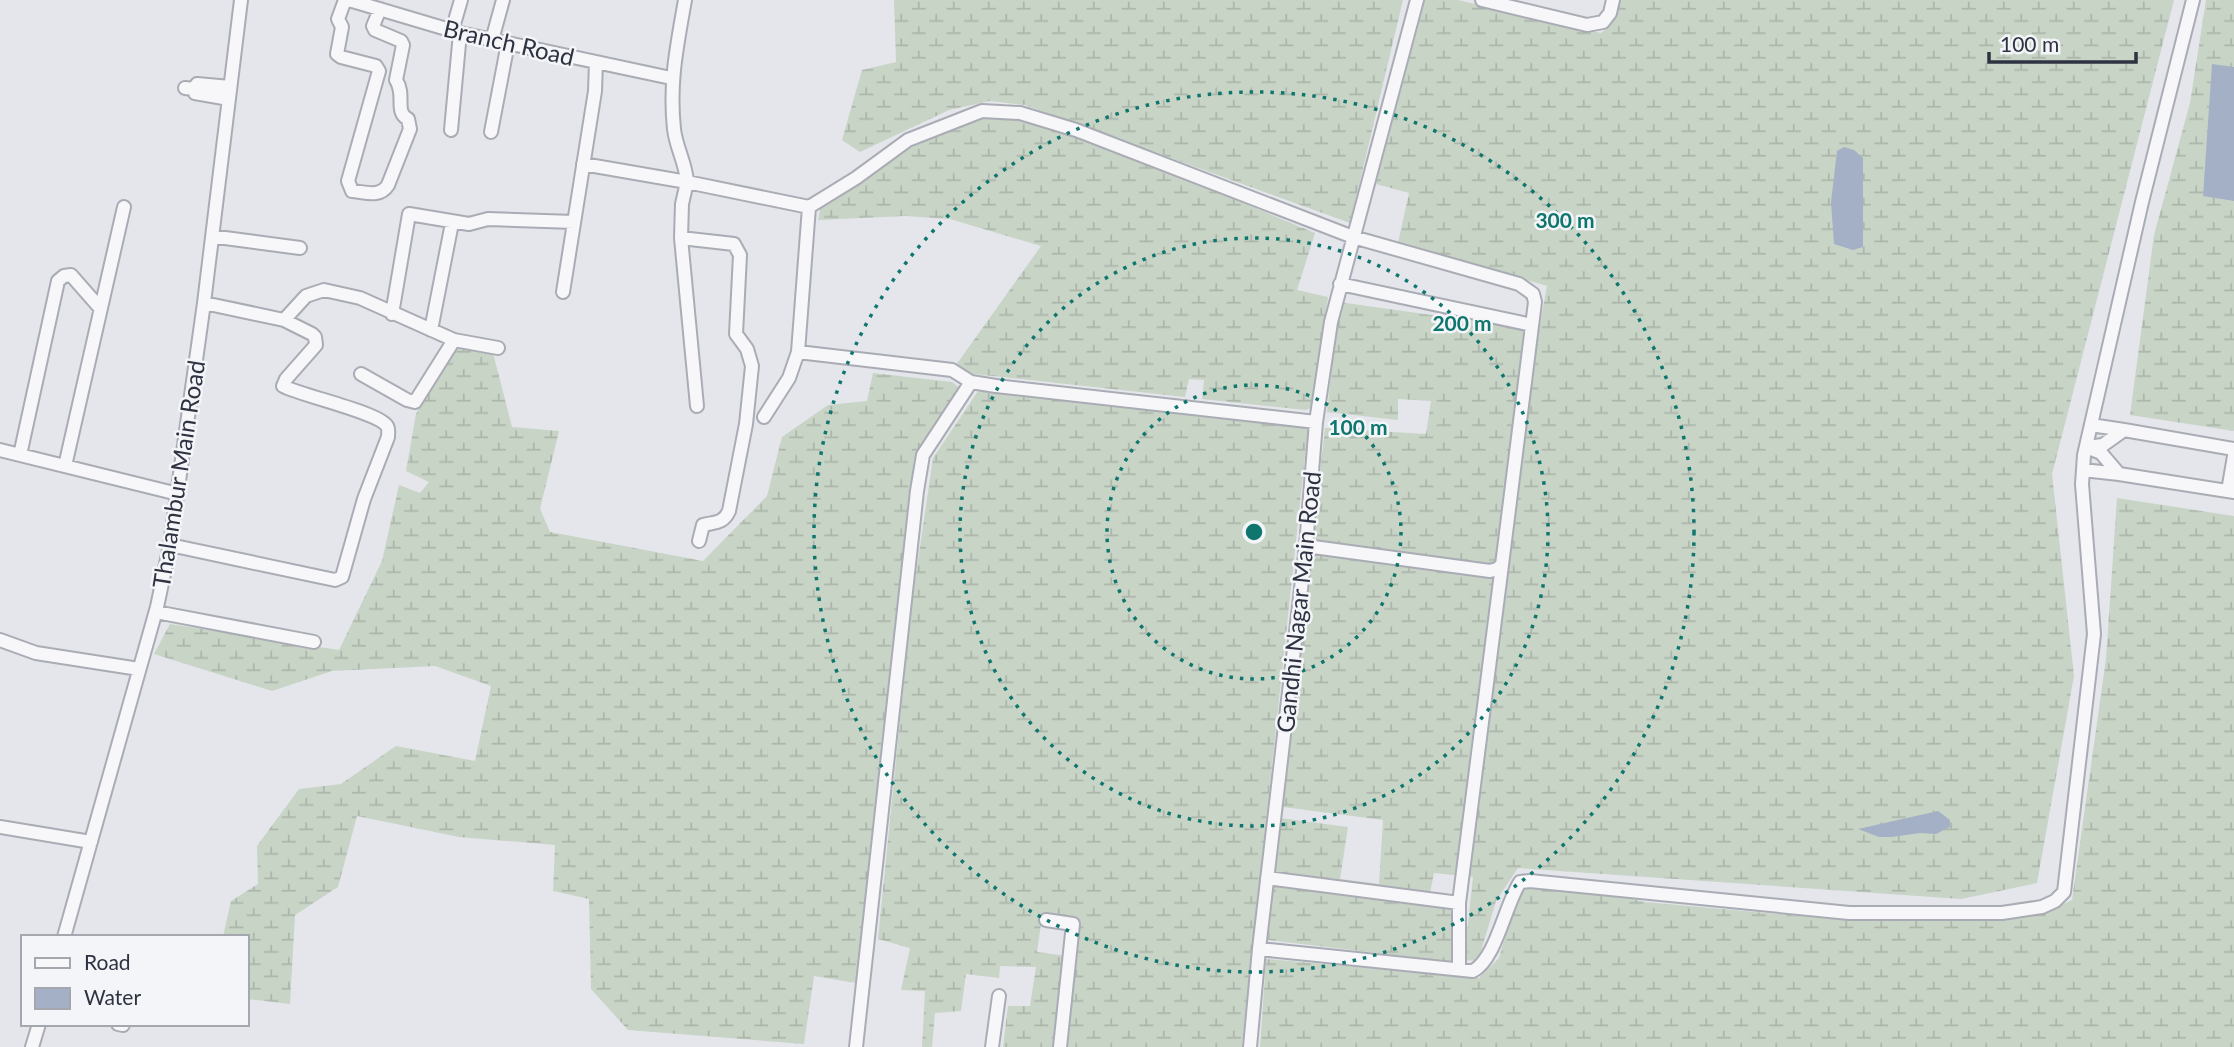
<svg xmlns="http://www.w3.org/2000/svg" width="2234" height="1047" font-family="Lato,sans-serif">
<style>
.wetland{fill:url(#wetland-marsh)}
.water{fill:#a4b0c6}
.lines{fill:none;stroke-linecap:round;stroke-linejoin:round}
.minor-casing{stroke:#aaacb5;stroke-width:16}
.minor{stroke:#f7f7f9;stroke-width:12}
.ring{fill:none;stroke:#0f766e;stroke-width:3.5;stroke-dasharray:3.5 7}
.labels{text-anchor:middle;dominant-baseline:central;stroke-width:5;stroke-linejoin:round;paint-order:stroke}
.street-label{font-size:24px;fill:#2e3241;stroke:#f4f5f8}
.centre{fill:#0f766e;stroke:#f4f5f8;stroke-width:3.5}
.ring-label{font-size:21px;text-anchor:middle;font-weight:bold;fill:#0f766e;stroke:#f4f5f8;stroke-width:5;stroke-linejoin:round;paint-order:stroke}
</style>
<defs>
<pattern id="wetland-marsh" width="20" height="14" patternUnits="userSpaceOnUse" patternTransform="scale(1.75)"><rect width="20" height="14" fill="#c8d4c6"/><path d="M1 5h8M5 5V1M11 12h8M15 12V8" fill="none" stroke="#acb6ab"/></pattern>
</defs>
<rect width="100%" height="100%" fill="#e4e6eb"/>
<!-- wetland -->
<path class="wetland" d="M894,0h509l-53,223 -325,-118 -35,-4 -41,9 -89,42 -18,-12 20,-70 34,-8z
M1425,0h33l143,33 10,-8 7,-25h556l-122,474 22,202 -37,207 -76,16 -443,-31 -22,33 -18,60 -14,-1 9,-83 -39,-4 -4,20 23,2v67l-185,-22 12,-122 68,9 -8,52 39,5 4,-64 -100,-13 42,-379 101,6 5,-33 -33,-2v21l-71,-8 12,-110 200,28 8,-44 -149,-43 11,-50 -33,-9z
M2206,0h28v431l-104,-16 24,-180 36,-132z
M987,114l33,5 56,14 239,100 -18,57 31,7 -15,107 -2,4 -6,2 -103,-11 2,-19 -15,-1 -4,18 -211,-23 -18,-9 85,-119 -91,-27 -45,-3 -87,4 3,-14 85,-56z
M456,347l37,6 19,74 47,4 -19,78 10,23 153,29 64,-65 15,-59 46,-32 39,-4 6,-28 79,9 10,8 -46,72 -60,521 -42,-7 -10,68 -176,-14 -37,-41 -2,-90 -36,-8 2,-46 -96,-8 -102,-21 -19,71 -43,28 -5,89 -43,-5v-62h-24l8,-36 27,-17 -1,-38 42,-57 42,-5 55,-38 79,15 16,-75 -56,-20 -103,5 -60,20 -118,-37 16,-30 169,26 43,-89 17,-76 21,8 9,-11 -23,-11 10,-57z
M978,391l330,37 -66,619h-178l12,-117 -35,-6 -4,28 30,4 -11,91h-53l5,-41h22l6,-39 -36,-1 -1,12 -33,-4 -5,37 -26,2 -3,34h-10l3,-56 -24,-1 9,-42 -32,-9 34,-338 21,-143z
M2117,498l117,18v531h-974l6,-88 213,19 20,-20 18,-63 8,-9 81,7 39,9 209,19 152,-2 33,-4 33,-15 34,-241z"/>
<!-- water -->
<path class="water" d="M2212,64l22,3v134l-31,-5z
M1844,147l10,3 9,8v89l-10,3 -19,-6 -3,-42 6,-51z
M1938,811l12,9v7l-14,7 -16,-1 -28,4h-13l-21,-8z"/>
<g class="lines">
<!-- minor casing -->
<g class="minor-casing">
<path id="minor" d="M345,0l-7,19 4,8 -5,27 4,3 35,9 3,5 -31,110 4,10c13,1 28,7 36,-6l22,-56 -2,-10c-14,-7 -2,-24 -12,-39l7,-35 -2,-4 -26,-11 -2,-4 7,-17
M349,0l111,33 211,45
M685,0c-8,46 -16,82 -11,129 2,19 12,34 13,53l122,25 -11,145 -9,26 -25,39
M1482,0l105,25 16,-3 7,-9 3,-13
M452,31l9,-31
M492,40l11,-40
M185,88l9,1 1,4 34,6
M194,89l3,-5 33,3
M451,130l9,-97
M491,132l17,-89
M583,164l104,18 -5,22 -1,34 16,168
M809,207l47,-29 52,-38 74,-29 38,2 56,17 277,107 166,47 14,10 2,8 -33,263 -5,4 -7,2 -184,-25
M212,238h13l75,10
M681,238l53,6 6,11 -4,79 11,15 5,17 -6,58 -17,87c-6,13 -14,11 -26,14l-4,16
M1340,284l192,41
M563,292l32,-201 1,-29
M392,314l17,-100 60,10 19,-5 86,3
M284,320l22,-24 18,-6 36,8 94,42 44,8
M431,330l21,-107
M798,352l154,18 19,12 25,4 320,36
M361,374l46,26 8,2 39,-62
M2124,430l110,19
M0,450l178,44
M20,455l38,-174 6,-5 7,-1 29,33
M65,466l59,-259
M2083,470l36,4 -18,-21 -15,-6 17,-2 21,-15 -33,-5
M2119,474l115,18
M2228,491l6,-35
M170,545l165,35 7,-3 22,-78 24,-62c0,-4 1,-8 -1,-11 -9,-14 -85,-30 -104,-40l3,-7 30,-34 -1,-8 -3,-3 -28,-14 -80,-17
M156,612l158,30
M0,640l36,13 103,16
M0,827l91,15
M1267,878l192,25
M1046,920l27,4 -13,123
M64,937l93,-330 13,-62 34,-242 37,-303
M1259,949l214,22c23,-12 32,-66 47,-89l10,-1 319,32h153l40,-6 13,-6 9,-9 30,-258 -12,-150 2,-29 58,-253 51,-202
M1459,969v-66l43,-338
M118,1024l5,1
M32,1047l7,-23
M856,1047l61,-556 6,-36 48,-73
M992,1047l7,-51
M1250,1047l9,-98 47,-403 10,-124 15,-100 86,-322"/>
</g>
<!-- minor -->
<use href="#minor" class="minor"/>
</g>
<!-- distance rings -->
<g class="ring">
<circle cx="1254" cy="532" r="147"/>
<circle cx="1254" cy="532" r="294"/>
<circle cx="1254" cy="532" r="440"/>
</g>
<g class="labels">
<!-- street labels -->
<g class="street-label">
<text transform="translate(509 42) rotate(13)">Branch Road</text>
<text transform="translate(178 474) rotate(-81)">Thalambur Main Road</text>
<text transform="translate(1298 602) rotate(-84)">Gandhi Nagar Main Road</text>
</g>
</g>
<circle cx="1254" cy="532" r="10" class="centre"/>
<g class="ring-label">
<text x="1565" y="228">300 m</text>
<text x="1462" y="331">200 m</text>
<text x="1358" y="435">100 m</text>
</g>
<!-- legend -->
<rect x="21" y="935" width="228" height="91" fill="#f4f5f8" stroke="#a5a7af" stroke-width="2"/>
<rect x="35" y="958" width="35" height="10" fill="#f7f7f9" stroke="#a5a7af" stroke-width="2"/>
<text x="84" y="970" font-size="21" fill="#2e3241">Road</text>
<rect x="35" y="988" width="35" height="21" fill="#a4b0c6" stroke="#a5a7af" stroke-width="2"/>
<text x="84" y="1005" font-size="21" fill="#2e3241">Water</text>
<!-- scale -->
<path d="M1989 52v10h147v-10" fill="none" stroke="#2e3241" stroke-width="3.5"/>
<text x="2000" y="52" font-size="21" fill="#2e3241" stroke="#f4f5f8" stroke-width="5" paint-order="stroke">100 m</text>
</svg>
